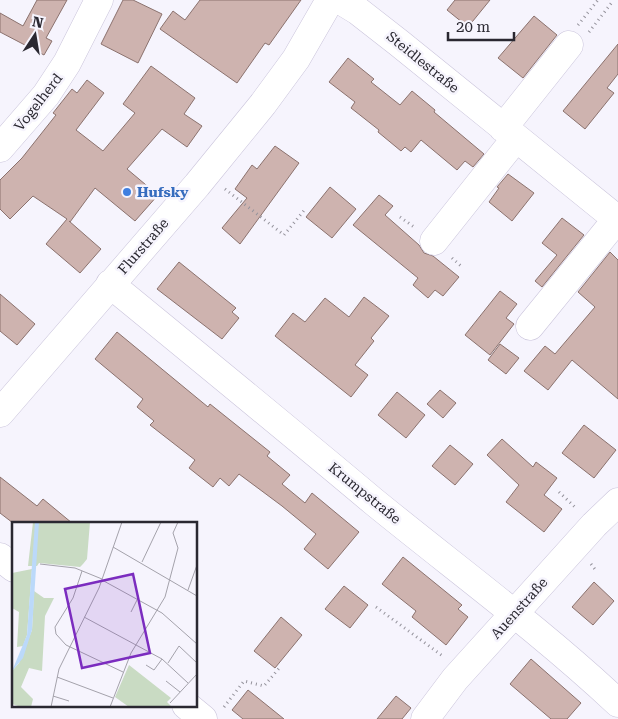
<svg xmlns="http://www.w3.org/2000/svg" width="618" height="719" font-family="'Roboto Serif',serif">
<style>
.building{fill:#ceb3af;stroke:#8b726e}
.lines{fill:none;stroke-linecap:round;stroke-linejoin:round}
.minor-casing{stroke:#cac4db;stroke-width:29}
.path{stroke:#94929b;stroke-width:3;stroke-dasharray:1 4;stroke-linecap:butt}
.minor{stroke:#fff;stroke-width:28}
.shop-dot{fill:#3f7fe0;stroke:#f6f4fd;stroke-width:2}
.labels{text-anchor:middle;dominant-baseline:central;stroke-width:5;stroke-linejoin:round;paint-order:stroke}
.street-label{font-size:14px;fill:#2a2831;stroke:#f6f4fd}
.shop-label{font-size:14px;font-weight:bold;fill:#366cbe;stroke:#f6f4fd;text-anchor:start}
.inset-road{fill:none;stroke:#a4a2ab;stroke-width:1}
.view{fill:#7b2cbf;fill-opacity:0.15;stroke:#7b2cbf;stroke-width:2.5}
.inset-edge{fill:none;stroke:#2a2831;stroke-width:2.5}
</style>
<rect width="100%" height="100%" fill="#f6f4fd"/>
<!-- building -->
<path class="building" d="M37,0h30l-21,38 6,3 -8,14 -44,-23v-19l23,13z
M123,0h10l29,14 -24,49 -37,-19z
M200,0h101l-32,45 -4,-2 -28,40 -77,-54 13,-18 12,9z
M455,0h35l-22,27 -21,-17z
M534,16l23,19 -34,43 -25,-20z
M618,44v30l-11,14 7,5 -29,36 -22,-18z
M348,58l26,21 -3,3 29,23 12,-14 23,19 -1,2 50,42 -11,13 -8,-6 -8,9 -36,-30 -10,12 -6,-5 -4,4 -23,-19 1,-2 -28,-22 4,-6 -26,-20z
M151,66l44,32 -11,16 18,12 -15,21 -25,-18 -35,40 31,26 -23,26 -40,-33 -25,34 -1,-1 32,28 -21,24 -34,-29 21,-25 -34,-23 -23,23 -10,-10v-29l22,-22 34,-43 -3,-2 19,-24 5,4 10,-13 17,13 -28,37 27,21 32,-38 -12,-9z
M275,146l24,17 -59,81 -18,-16 25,-30 -12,-9 17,-24 5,4z
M508,174l26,19 -22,28 -23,-19 10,-14 -2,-1z
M330,187l26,22 -24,29 -26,-21z
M379,195l14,11 -8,9 34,30 5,8 9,3 26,21 -16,19 -8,-6 -7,8 -15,-13 5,-7 -65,-53z
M562,218l22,17 -42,52 -7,-6 22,-26 -15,-12z
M610,252l8,8v139l-46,-39 -24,30 -24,-19 21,-25 10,8 40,-47 -17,-15z
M179,262l57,46 -4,4 7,6 -17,21 -65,-50z
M500,291l17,13 -11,14 8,6 -24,31 -25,-20z
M0,294l35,30 -18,21 -17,-14z
M364,297l25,19 -18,22 3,3 -19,24 13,10 -17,22 -76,-61 18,-23 12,9 20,-24 24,19z
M117,332l91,75 2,-3 60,48 -3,4 23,19 -8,9 23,19 7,-10 47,39 -31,37 -24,-20 12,-15 -34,-28 -43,-32 -10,12 -9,-8 -7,9 -24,-19 6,-8 -45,-35 4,-4 -17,-14 6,-8 -48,-40z
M500,344l19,14 -13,16 -18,-14z
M440,390l16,13 -13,15 -16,-14z
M397,392l28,23 -19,23 -28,-23z
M584,425l32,25 -22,28 -32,-25z
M502,439l31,28 3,-5 21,16 -13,17 18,14 -18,23 -38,-30 13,-17 -32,-30z
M450,445l23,19 -18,21 -23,-19z
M0,477l37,29 6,-7 29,24h-59l-13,-10z
M403,557l59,48 -4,4 10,8 -22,28 -34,-28 4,-6 -34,-27z
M594,582l20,19 -21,24 -21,-18z
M344,586l24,19 -18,23 -25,-19z
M281,617l21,18 -27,33 -21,-17z
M531,659l50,44 -14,16h-16l-41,-35z
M248,690l36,29h-41l-11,-9z
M396,696l15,12 -9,11h-25z"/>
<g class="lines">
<!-- minor casing -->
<g class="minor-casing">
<path id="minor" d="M340,0l18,11 41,32 219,177
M503,128l66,-83
M0,148l46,-53 21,-32 32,-63
M434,241l82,-103
M110,284c88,72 176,144 263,217 82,67 167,129 245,202
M530,326l87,-107
M0,413l197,-228 66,-81 33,-45 34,-59
M0,557l14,11
M186,705l17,14
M425,719l30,-40 139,-154 24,-23"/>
</g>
<!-- path -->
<path class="path" d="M578,25l20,-25
M589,32l24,-31
M225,189l59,46 22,-27
M400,217l14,10
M452,258l9,8
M559,492l18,17
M591,564l6,8
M376,607l68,50
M224,707l20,-26 20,5 17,-20"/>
<!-- minor -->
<use href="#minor" class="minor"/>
</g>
<!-- markers -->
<circle class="shop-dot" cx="127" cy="192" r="5"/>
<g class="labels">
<!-- street labels -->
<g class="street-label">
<text transform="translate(423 62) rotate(39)">Steidlestraße</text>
<text transform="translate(38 102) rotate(-52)">Vogelherd</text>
<text transform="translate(143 246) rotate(-49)">Flurstraße</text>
<text transform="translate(365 493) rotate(39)">Krumpstraße</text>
<text transform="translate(519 608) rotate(-48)">Auenstraße</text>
</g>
<!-- shop labels -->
<g class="shop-label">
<text x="137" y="192">Hufsky</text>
</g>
</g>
<!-- overview -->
<g transform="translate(12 522)">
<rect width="185" height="185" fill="#f6f4fd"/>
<path d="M21,0h57l-3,37 -4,5 -3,3 -41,-4 -2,3h-9zM20,47l-5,66 -4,11 -6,1 2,-35 -7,-4v-35zM22,69l10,7h10l-9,18 -3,55 -13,-3 -8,19 12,12 -2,8h-10l-9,-3v-33l7,-8 13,-33zM117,143l42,33 -4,4 5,5h-43l-14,-10z" fill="#c9dbc3"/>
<path d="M23,0h4l-7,108 -9,28 -11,13 15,-36z" fill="#bbd9fa"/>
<path class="inset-road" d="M101,25l84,49M130,40l19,-40M28,42l35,4 27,11M70,49l-9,27 -18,29 1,7 10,11 57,27M90,58l60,33 35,31M176,68l9,-25M119,90l7,-14M72,95l78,42 26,24M156,141l11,-17 18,17M134,143l8,5 8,-11M45,155l56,21M154,159l14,11M41,174l16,5M158,181l27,-29M39,185l8,-38 40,-81 23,-66M98,185l21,-54 34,-56 13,-49 -5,-15 5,-11"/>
<path class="view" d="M121,52l17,79 -68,15 -17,-79z"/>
<rect width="185" height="185" class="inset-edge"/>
</g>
<!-- north arrow -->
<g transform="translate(35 35) rotate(12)" stroke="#f6f4fd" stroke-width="4" paint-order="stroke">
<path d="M0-4L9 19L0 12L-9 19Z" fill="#2a2831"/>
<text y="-8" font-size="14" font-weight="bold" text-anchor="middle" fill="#2a2831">N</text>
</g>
<!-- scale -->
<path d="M448 32v8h66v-8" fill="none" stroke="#2a2831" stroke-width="2.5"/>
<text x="456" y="32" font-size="15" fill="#2a2831" stroke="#f6f4fd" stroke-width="4" paint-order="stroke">20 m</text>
</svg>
